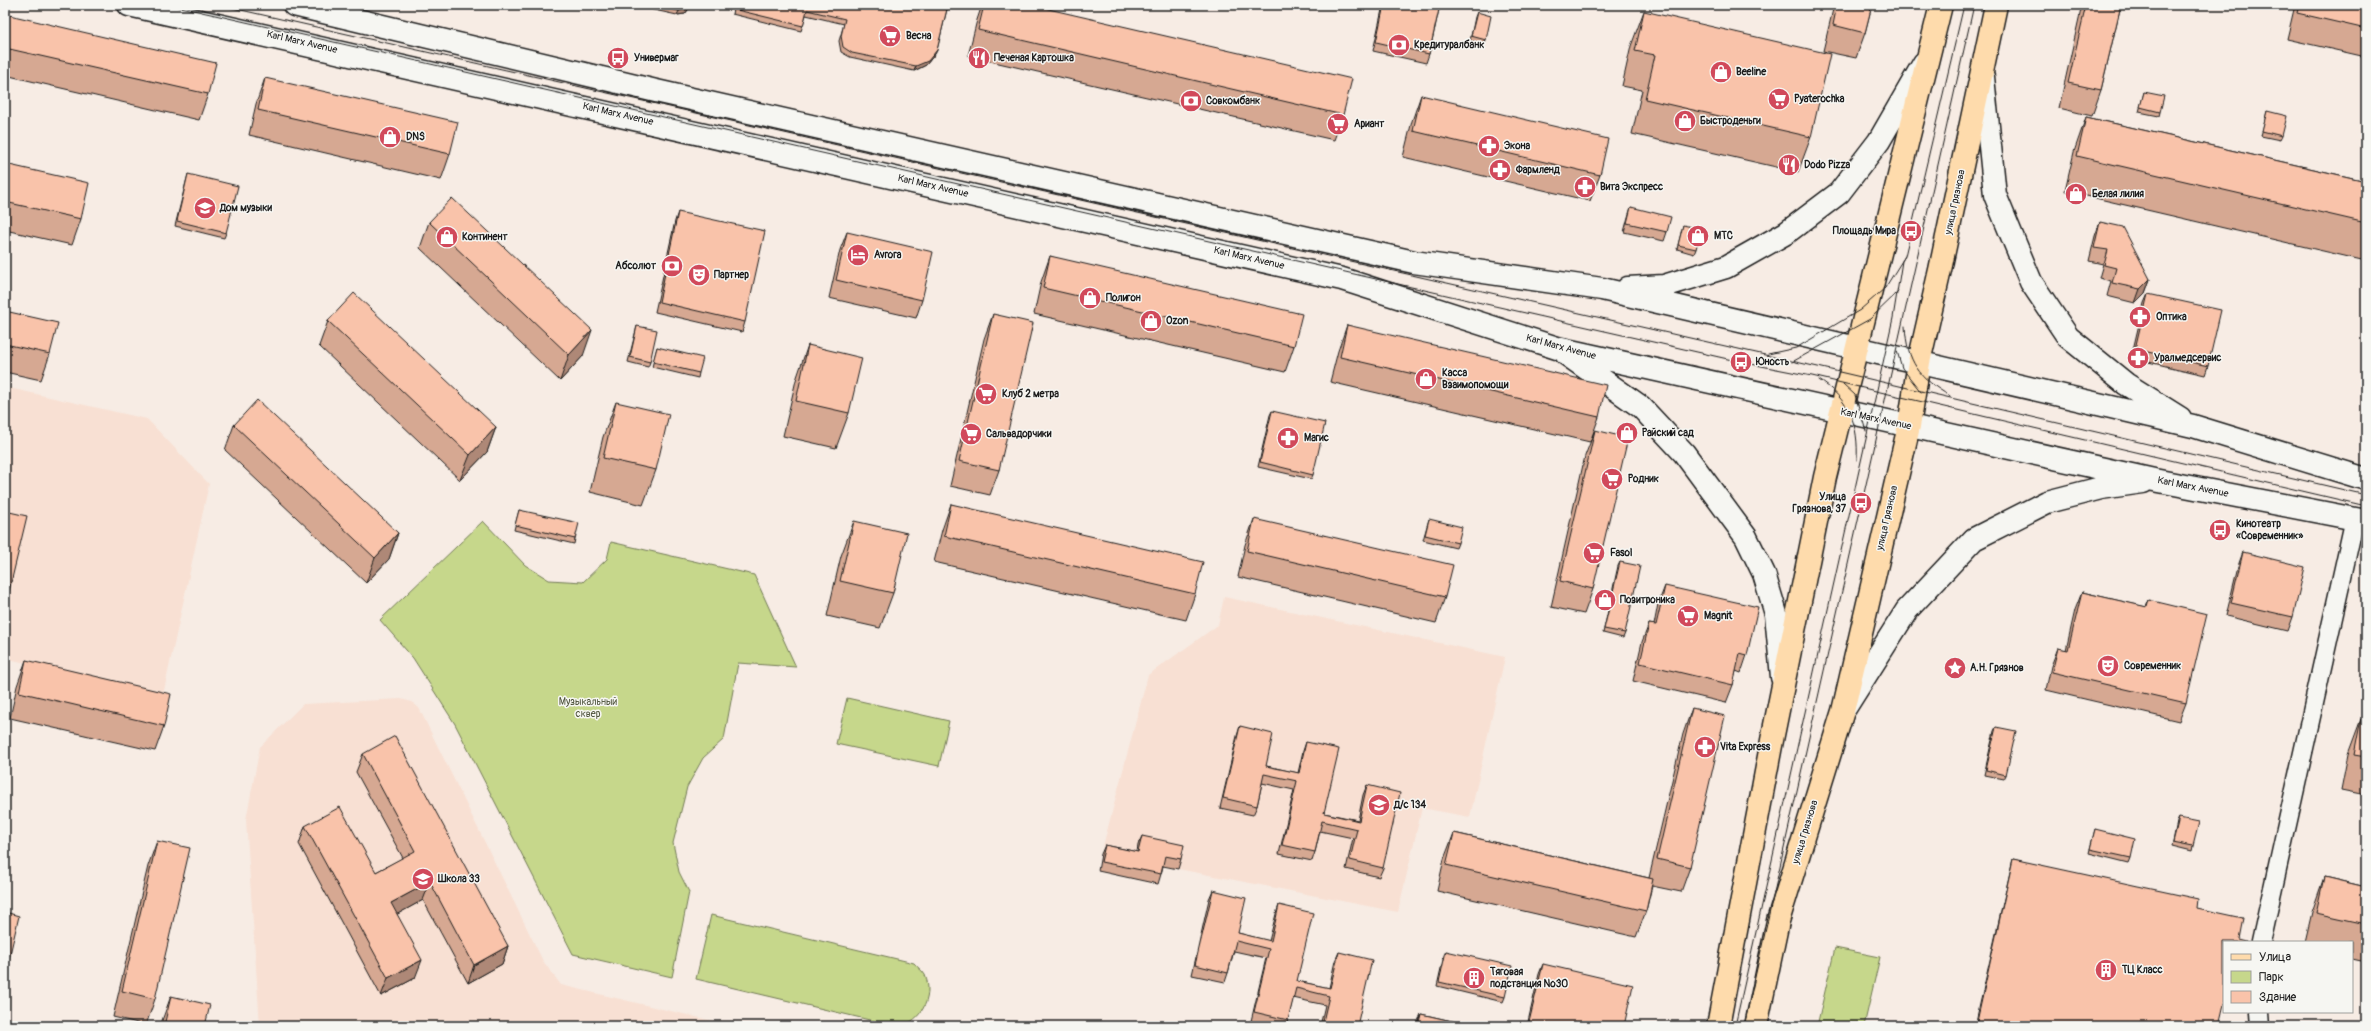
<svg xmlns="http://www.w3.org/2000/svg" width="2371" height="1031" font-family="Pangolin,sans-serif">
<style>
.built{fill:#f8e0d3}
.green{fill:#c6d78b;stroke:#717a54}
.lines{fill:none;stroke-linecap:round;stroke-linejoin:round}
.minor-casing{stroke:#1c1c1c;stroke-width:21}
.secondary-casing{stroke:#1c1c1c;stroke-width:25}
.primary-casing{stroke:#1c1c1c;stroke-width:25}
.minor{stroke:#f6f6f2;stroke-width:18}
.secondary{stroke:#f6f6f2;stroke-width:22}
.primary{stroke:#fedbac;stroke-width:22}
.tram{stroke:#1c1c1c;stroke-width:1}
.wall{fill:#d6a892;stroke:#1c1c1c}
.shaded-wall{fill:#ae8877;stroke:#1c1c1c}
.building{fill:#f9c3aa;stroke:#1c1c1c}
.labels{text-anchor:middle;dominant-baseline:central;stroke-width:3;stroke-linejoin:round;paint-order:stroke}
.poi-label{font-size:10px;font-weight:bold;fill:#1c1c1c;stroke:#f6f6f2;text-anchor:start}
.street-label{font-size:10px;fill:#1c1c1c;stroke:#f6f6f2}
.park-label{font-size:10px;fill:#4f543d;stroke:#f6f6f2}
</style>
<rect width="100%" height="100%" fill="#f7ece4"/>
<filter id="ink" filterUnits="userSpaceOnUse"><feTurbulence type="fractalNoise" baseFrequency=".025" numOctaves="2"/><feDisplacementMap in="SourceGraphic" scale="8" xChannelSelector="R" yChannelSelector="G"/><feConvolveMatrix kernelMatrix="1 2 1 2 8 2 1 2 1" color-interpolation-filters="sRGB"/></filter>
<g filter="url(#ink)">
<!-- built -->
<path class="built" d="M5,387l142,32 62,65 -46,211 -154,-36 -4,2z
M1224,597l281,60 -35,160 -48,-9 -24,104 -220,-43 3,-15 -43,-9 -3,16 -34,-7 47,-179 70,-50z
M401,699l11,3 7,6 124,253 18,24 173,41h-474l-14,-206 14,-73 43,-43z"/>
<!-- green -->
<path class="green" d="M483,521l42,44 24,15 34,2 24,-23 4,-17 143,33 42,92 -58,-4 -14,76 -21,19 -16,29 -14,56 6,29 10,20 -17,85 -99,-23 -118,-230 -42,-66 -33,-38z
M847,698l102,23 -10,45 -103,-22z
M711,915l203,48c3,4 9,8 11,12 10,23 -6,51 -30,51l-199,-47z
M1835,948l45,9 -16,69h-47z"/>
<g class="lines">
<!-- minor casing -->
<g class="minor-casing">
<path id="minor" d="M2261,942l94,-424
M2260,1012l1,14"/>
</g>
<!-- secondary casing -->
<g class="secondary-casing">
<path id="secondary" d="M129,5l1213,274 215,69 597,132 212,41
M294,5l362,86 758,171 188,27 591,137 173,53
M1983,77l12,118 36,87 37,55 58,47 54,34
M1628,288l36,-2 62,-19 60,-34 53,-40 40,-52 45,-78
M1566,354l75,53 43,46 62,84 18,37 12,40 6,63
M1845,708l62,-98 67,-71 73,-37 54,-14 42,-6"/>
</g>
<!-- primary casing -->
<g class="primary-casing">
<path id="primary" d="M1718,1026l55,-291 52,-258 116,-472
M1756,1026l22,-105 65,-210 66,-285 10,-64 21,-92 56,-265"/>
</g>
<!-- minor -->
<use href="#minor" class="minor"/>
<!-- secondary -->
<use href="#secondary" class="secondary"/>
<!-- primary -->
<use href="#primary" class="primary"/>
<!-- tram -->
<path class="tram" d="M171,5l1570,357 71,14 554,130
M219,5l1599,362 548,128
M1905,326c2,36 14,52 45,70
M1897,351l5,17 19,24
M1768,354l28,-6 64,-38 25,-22 20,-32 59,-251
M1792,362l78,-43 28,-27
M1819,380c30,19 40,44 38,80
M1843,384l12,11 11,36
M1735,1026l158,-708 9,-57 3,-5
M1744,1026l230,-1021"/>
</g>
<!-- wall -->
<path class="wall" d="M631,5h60l-1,2 -5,7 -8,1z
M734,5h214l-11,45 -2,4 -9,11 -12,6 -64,-14 -9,-5 -2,-11 5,-17 -38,-9 -5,16 -69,-17z
M982,5h49l312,110 -9,25 -366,-84 9,-36z
M1383,5h57l-11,49 -3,9 -53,-12z
M1834,5h38l-7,28 -9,25 -33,-7z
M2082,5h39l-20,85 -9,26 -33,-8z
M2295,5h71v52l-79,-18z
M1644,11l167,126 -13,35 -166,-38 10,-44 -20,-4 9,-40z
M1477,12l9,28 -2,4 -14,-3 5,-24z
M5,14l203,80 -9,26 -194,-45z
M265,78l185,76 -9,26 -192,-45 7,-31z
M2144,92l16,20 -1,4 -20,-4z
M1421,95l179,80 -10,26 -187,-44 9,-36z
M2267,111l15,25 -2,4 -19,-4z
M2086,117l280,64v80l-301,-70 9,-39z
M5,164l76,55 -9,26 -67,-15z
M188,174l38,59 -2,5 -49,-12z
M1631,207l36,25 -3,9 -40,-9 4,-15z
M678,212l67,110 -3,10 -87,-20 20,-91z
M429,222l154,134 -23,25 -140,-133z
M2100,222l50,57 -5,14 -10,10 -28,-7 4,-15 -12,-3 4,-14 -14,-3 6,-25z
M1683,225l13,24 -2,5 -17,-5z
M847,232l75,68 -6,18 -87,-20 11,-48z
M1050,256l244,90 -9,26 -251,-58 7,-32z
M2148,294l60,72 -3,9 -74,-17 13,-55z
M5,311l45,43 -9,26 -36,-8z
M993,314l6,156 -9,25 -40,-9 34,-147z
M328,321l168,106 -9,25 -27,28 -141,-134z
M1347,325l252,92 -9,25 -260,-60 8,-31z
M637,326l13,36 -2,5 -20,-5z
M808,345l41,68 -13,35 -53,-12 13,-56z
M657,347l42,26 -1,5 -46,-11z
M616,402l40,68 -13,35 -53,-13 13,-55z
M1272,411l41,64 -2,4 -53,-12 12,-52z
M234,425l164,108 -9,26 -23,24 -141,-133z
M1595,430l-2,159 -9,25 -33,-7 34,-151z
M951,504l244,90 -9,26 -252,-58 8,-32z
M519,510l56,29 -1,5 -60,-14z
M5,511l4,80 -3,9h-1z
M1254,519l191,78 -9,26 -198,-46 7,-32z
M1429,519l29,24 -2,5 -33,-8z
M854,521l39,72 -13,35 -53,-12 14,-60z
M2243,552l50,65 -5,14 -62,-15 12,-50z
M1620,562l5,71 -2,5 -20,-5 15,-67z
M1665,586l82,69 -6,18 -5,-2 -3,14 -7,18 -93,-22 9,-39 7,-18 5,1 4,-21z
M2082,592l64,15 3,-7 37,103 -7,18 -133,-31 5,-24 7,-18 8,2 9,-40z
M26,660l138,66 -9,25 -145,-33 7,-32z
M1692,708l-2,159 -9,25 -29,-6 -6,25 -10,26 -199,-46 7,-32 10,-26 195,45 34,-144z
M2361,719l5,1v75l-25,-5 7,-36z
M1240,726l26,40 32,7 5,-22 3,-9 18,71 34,7 5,-25 4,-10 16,83 -4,9 -33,-8 7,-31 -33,-7 -5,21 -3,9 -33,-7 15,-64 -32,-7 -5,23 -4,9 -33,-7 17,-72z
M1996,727l10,48 -2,4 -20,-4 10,-44z
M363,754l145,192 -6,18 -34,19 -45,-83 -26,14 18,64 -34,18 -82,-152 6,-18 71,46 27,-14 -47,-86z
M2179,818l14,28 -1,5 -20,-5 5,-24z
M2095,829l36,29 -2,5 -40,-10z
M1142,836l39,23 -3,10 -15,-3 -2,8 -3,10 -60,-13 3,-17 4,-9 32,7 1,-7z
M157,841l-2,158 -9,26 -33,-8 35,-151z
M2013,859l184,49 27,34 -6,84h-243l37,-163z
M2324,877l42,10v75l-14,-3v-17h-47l7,-30z
M1213,890l25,43 31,8 7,-27 3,-9 18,76 32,7 6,-27 4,-9 18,74h-37l5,-21 -32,-7 -5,22 -2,6h-15l-20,-5 15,-63 -32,-7 -6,22 -3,9 -33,-7 17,-76z
M1446,951l59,46 -2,5 -66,-16 7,-31z
M1543,964l81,62h-97l12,-52z
M171,996l34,30h-45z
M1421,1014l53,12h-58z"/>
<!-- shaded-wall -->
<path class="shaded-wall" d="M690,5h1l-1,2 -5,7 -8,1 2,-4z
M937,50l-2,4 -9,11 -12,6 2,-5z
M2150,279l-5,14 -10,10 5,-14z
M592,330l-9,26 -23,25 9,-26z
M496,427l-9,25 -27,28 10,-25z
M398,533l-9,26 -23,24 9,-25z
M430,882l-7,18 -38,21 6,-18z
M508,946l-6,18 -34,19 6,-18z
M422,960l-7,18 -34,18 7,-18z"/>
<!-- building -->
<path class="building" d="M654,5h36l-4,4 -7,2z
M734,5h214l-11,45 -9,11 -12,5 -64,-13 -9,-6 -2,-11 4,-17 -38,-9 -4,16 -70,-17z
M984,5h47l321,74 -9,36 -365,-85z
M1384,5h56l-11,49 -53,-12z
M1837,5h35l-7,28 -32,-8z
M2086,5h35l-20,85 -33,-7z
M2299,5h67v24l-69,-16z
M1644,11l186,43 -19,83 -166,-38 10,-44 -20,-4z
M1477,12l14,4 -5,24 -15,-4z
M5,14l211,49 -8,31 -203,-46z
M265,78l193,44 -8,32 -192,-44z
M2144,92l20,4 -4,16 -20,-5z
M1421,95l187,44 -8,36 -187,-44z
M2267,111l20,5 -5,20 -20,-5z
M2086,117l280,64v42l-289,-67z
M5,164l84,19 -8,36 -76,-17z
M188,174l50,12 -12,47 -49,-12z
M452,198l140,132 -23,25 -140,-133z
M1631,207l40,10 -4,15 -40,-9z
M678,212l87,19 -20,91 -86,-20z
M2100,222l23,5 27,52 -10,10 -28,-6 4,-15 -12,-3 4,-15 -14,-2z
M1683,225l18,4 -5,20 -18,-4z
M847,232l86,20 -11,48 -86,-20z
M1050,256l252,58 -8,32 -251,-58z
M354,293l142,134 -26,28 -142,-134z
M2148,294l73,16 -13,56 -73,-17z
M5,311l53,12 -8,31 -45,-10z
M993,314l40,9 -34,147 -40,-9z
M1347,325l259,60 -7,32 -259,-60z
M637,326l20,4 -7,32 -20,-5z
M808,345l54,13 -13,55 -53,-12z
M657,347l46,11 -4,15 -46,-11z
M257,400l141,133 -23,25 -141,-133z
M616,402l53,12 -13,56 -53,-12z
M1272,411l53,12 -12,52 -53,-13z
M1595,430l33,8 -35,151 -33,-8z
M951,504l252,58 -8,32 -251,-58z
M519,510l60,13 -4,16 -60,-14z
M5,511l22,5 -18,75 -4,-1z
M1254,519l199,46 -8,32 -198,-46z
M1429,519l33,8 -4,16 -33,-8z
M854,521l53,12 -14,60 -53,-12z
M2243,552l62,15 -12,50 -62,-14z
M1620,562l20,4 -15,67 -21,-4z
M1665,586l93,21 -11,48 -7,-2 -7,32 -93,-22 9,-39 7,1z
M2082,592l65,15 2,-7 58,14 -21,89 -134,-31 6,-24 10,2z
M26,660l145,34 -7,32 -145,-34z
M1692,708l33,8 -35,151 -33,-8z
M2361,719l5,1v37l-12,-2z
M1240,726l33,8 -7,32 33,7 7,-31 33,7 -15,64 35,8 8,-36 33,8 -17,75 -33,-8 7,-31 -35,-8 -7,31 -33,-7 15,-64 -33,-7 -7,32 -34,-8z
M1996,727l20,4 -10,44 -20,-5z
M395,736l113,210 -34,19 -44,-83 -39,21 31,57 -34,18 -83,-152 35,-19 36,65 39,-21 -52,-97z
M2179,818l20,4 -6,24 -20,-4z
M2095,829l40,10 -4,19 -41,-9z
M1454,833l199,46 -7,32 -200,-46z
M1142,836l42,9 -3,14 -16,-3 -4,18 -60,-12 4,-17 33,7z
M5,837l3,1 -3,12z
M157,841l33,7 -35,151 -33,-8z
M2013,859l185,40 -1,9 46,10 -4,21 8,2v1h-23v59l-6,25h-242z
M2324,877l42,10v37l-50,-11z
M1213,890l33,8 -8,35 33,8 8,-36 34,8 -16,68 33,7 9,-36 33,8 -15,66h-35l7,-30 -33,-8 -8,32 -34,-8 15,-63 -33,-8 -8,32 -33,-8z
M5,912l14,4 -12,51 -2,-1z
M1446,951l66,15 -7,31 -66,-15z
M1543,964l90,21 -9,41h-79l-16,-4z
M171,996l39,9 -5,21h-41z
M1421,1014l53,12h-56z"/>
</g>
<!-- icons -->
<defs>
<g id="supermarket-disc" transform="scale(1.15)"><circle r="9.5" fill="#d1495b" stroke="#f6f6f2"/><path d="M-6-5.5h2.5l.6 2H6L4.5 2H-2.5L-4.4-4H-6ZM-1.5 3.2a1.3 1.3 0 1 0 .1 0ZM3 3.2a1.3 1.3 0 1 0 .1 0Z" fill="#fff"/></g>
<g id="bank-disc" transform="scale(1.15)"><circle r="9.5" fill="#d1495b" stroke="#f6f6f2"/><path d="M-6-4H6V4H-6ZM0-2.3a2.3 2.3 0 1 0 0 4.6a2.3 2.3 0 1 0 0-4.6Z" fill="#fff"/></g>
<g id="bus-disc" transform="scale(1.15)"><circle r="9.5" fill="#d1495b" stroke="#f6f6f2"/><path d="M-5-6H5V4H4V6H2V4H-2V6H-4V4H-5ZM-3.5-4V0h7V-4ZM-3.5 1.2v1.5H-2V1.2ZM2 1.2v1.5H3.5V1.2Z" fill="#fff"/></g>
<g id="restaurant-disc" transform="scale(1.15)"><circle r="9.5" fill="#d1495b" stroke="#f6f6f2"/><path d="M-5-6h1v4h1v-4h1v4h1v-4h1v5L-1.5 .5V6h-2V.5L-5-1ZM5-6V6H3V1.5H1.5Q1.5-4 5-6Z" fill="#fff"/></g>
<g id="shop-disc" transform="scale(1.15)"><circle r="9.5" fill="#d1495b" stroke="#f6f6f2"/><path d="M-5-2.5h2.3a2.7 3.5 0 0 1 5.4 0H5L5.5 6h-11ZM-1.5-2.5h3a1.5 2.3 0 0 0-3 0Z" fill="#fff"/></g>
<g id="pharmacy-disc" transform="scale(1.15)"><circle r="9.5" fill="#d1495b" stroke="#f6f6f2"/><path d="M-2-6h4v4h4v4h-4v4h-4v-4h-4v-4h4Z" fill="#fff"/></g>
<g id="school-disc" transform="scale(1.15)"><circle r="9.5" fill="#d1495b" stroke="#f6f6f2"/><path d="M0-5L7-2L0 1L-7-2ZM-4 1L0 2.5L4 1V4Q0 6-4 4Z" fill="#fff"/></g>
<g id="hotel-disc" transform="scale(1.15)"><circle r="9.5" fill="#d1495b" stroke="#f6f6f2"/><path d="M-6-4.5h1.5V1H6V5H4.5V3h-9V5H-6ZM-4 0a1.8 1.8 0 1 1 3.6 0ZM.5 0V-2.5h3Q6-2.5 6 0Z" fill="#fff"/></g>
<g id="theatre-disc" transform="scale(1.15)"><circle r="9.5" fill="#d1495b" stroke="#f6f6f2"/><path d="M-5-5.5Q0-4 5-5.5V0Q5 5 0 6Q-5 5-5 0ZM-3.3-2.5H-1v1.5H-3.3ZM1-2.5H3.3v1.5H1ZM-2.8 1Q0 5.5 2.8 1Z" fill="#fff"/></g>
<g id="sight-disc" transform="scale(1.15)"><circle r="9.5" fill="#d1495b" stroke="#f6f6f2"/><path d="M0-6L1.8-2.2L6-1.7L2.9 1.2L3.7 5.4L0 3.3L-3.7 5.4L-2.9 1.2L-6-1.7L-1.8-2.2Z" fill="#fff"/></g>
<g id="building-disc" transform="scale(1.15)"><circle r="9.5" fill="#d1495b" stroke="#f6f6f2"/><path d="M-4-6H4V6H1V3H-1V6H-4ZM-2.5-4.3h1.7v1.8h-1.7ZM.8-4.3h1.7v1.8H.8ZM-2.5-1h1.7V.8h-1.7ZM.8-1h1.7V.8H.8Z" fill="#fff"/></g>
</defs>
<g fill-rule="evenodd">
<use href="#supermarket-disc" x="890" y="36"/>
<use href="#bank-disc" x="1399" y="45"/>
<use href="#bus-disc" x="618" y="58"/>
<use href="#restaurant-disc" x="979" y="58"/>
<use href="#shop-disc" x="1721" y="72"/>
<use href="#supermarket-disc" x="1779" y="99"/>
<use href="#bank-disc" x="1191" y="101"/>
<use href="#shop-disc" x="1685" y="121"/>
<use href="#supermarket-disc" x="1338" y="124"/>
<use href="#shop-disc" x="390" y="137"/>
<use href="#pharmacy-disc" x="1489" y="146"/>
<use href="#restaurant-disc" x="1789" y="165"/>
<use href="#pharmacy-disc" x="1500" y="170"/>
<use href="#pharmacy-disc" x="1585" y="187"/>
<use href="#shop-disc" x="2076" y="194"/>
<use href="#school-disc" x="205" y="208"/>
<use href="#bus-disc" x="1911" y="231"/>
<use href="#shop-disc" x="1698" y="236"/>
<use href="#shop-disc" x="447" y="237"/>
<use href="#hotel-disc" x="858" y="255"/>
<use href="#bank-disc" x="672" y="266"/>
<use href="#theatre-disc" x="699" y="275"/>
<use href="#shop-disc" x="1090" y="298"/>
<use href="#pharmacy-disc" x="2140" y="317"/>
<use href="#shop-disc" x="1151" y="321"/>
<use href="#pharmacy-disc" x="2138" y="358"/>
<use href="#bus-disc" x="1741" y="362"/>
<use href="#shop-disc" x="1426" y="379"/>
<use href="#supermarket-disc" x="986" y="394"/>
<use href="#shop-disc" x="1627" y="433"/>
<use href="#supermarket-disc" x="971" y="434"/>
<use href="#pharmacy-disc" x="1288" y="438"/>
<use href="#supermarket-disc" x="1612" y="479"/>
<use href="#bus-disc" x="1861" y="503"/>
<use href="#bus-disc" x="2220" y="530"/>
<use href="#supermarket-disc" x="1594" y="553"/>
<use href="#shop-disc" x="1605" y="600"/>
<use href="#supermarket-disc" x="1688" y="616"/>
<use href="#theatre-disc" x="2108" y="666"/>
<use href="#sight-disc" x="1955" y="668"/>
<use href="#pharmacy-disc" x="1705" y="747"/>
<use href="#school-disc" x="1379" y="805"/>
<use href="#school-disc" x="423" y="879"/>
<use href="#building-disc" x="2106" y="970"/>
<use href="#building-disc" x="1474" y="978"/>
</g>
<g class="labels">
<!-- poi labels -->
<g class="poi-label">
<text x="906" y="36">Весна</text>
<text x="1414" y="45">Кредитуралбанк</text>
<text x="634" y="58">Универмаг</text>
<text x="994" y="58">Печеная Картошка</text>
<text x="1736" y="72">Beeline</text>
<text x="1794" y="99">Pyaterochka</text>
<text x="1206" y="101">Совкомбанк</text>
<text x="1700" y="121">Быстроденьги</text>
<text x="1354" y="124">Ариант</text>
<text x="406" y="137">DNS</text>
<text x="1504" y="146">Экона</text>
<text x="1804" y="165">Dodo Pizza</text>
<text x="1516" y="170">Фармленд</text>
<text x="1600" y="187">Вита Экспресс</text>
<text x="2092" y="194">Белая лилия</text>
<text x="220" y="208">Дом музыки</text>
<text x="1896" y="231" text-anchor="end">Площадь Мира</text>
<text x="1714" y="236">МТС</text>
<text x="462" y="237">Континент</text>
<text x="874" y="255">Avrora</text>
<text x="656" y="266" text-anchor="end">Абсолют</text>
<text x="714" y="275">Партнер</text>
<text x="1106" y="298">Полигон</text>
<text x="2156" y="317">Оптика</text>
<text x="1166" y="321">Ozon</text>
<text x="2154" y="358">Уралмедсервис</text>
<text x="1756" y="362">Юность</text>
<text x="1442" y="373">Касса<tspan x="1442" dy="12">Взаимопомощи</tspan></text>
<text x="1002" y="394">Клуб 2 метра</text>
<text x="1642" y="433">Райский сад</text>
<text x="986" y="434">Сальвадорчики</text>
<text x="1304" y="438">Магис</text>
<text x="1628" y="479">Родник</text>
<text x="1846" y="497" text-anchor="end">Улица<tspan x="1846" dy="12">Грязнова, 37</tspan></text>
<text x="2236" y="524">Кинотеатр<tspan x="2236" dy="12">«Современник»</tspan></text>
<text x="1610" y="553">Fasol</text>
<text x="1620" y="600">Позитроника</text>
<text x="1704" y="616">Magnit</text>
<text x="2124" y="666">Современник</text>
<text x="1970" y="668">А.Н. Грязнов</text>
<text x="1720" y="747">Vita Express</text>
<text x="1394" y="805">Д/с 134</text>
<text x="438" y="879">Школа 33</text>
<text x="2122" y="970">ТЦ Класс</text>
<text x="1490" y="972">Тяговая<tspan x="1490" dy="12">подстанция №30</tspan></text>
</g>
<!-- street labels -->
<g class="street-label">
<text transform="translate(302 42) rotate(13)">Karl Marx Avenue</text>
<text transform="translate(618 114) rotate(13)">Karl Marx Avenue</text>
<text transform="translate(933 186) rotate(13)">Karl Marx Avenue</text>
<text transform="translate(1955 202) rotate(-78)">улица Грязнова</text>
<text transform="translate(1249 258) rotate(13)">Karl Marx Avenue</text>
<text transform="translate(1561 347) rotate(15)">Karl Marx Avenue</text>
<text transform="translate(1876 419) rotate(12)">Karl Marx Avenue</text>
<text transform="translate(2193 487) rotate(11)">Karl Marx Avenue</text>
<text transform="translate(1887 518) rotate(-77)">улица Грязнова</text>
<text transform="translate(1805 832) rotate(-73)">улица Грязнова</text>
</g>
<!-- park labels -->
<g class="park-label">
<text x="588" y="702">Музыкальный<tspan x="588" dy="12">сквер</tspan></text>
</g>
</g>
<!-- margin -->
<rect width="2371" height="1031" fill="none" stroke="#f6f6f2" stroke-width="20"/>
<rect x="10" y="10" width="2351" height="1011" fill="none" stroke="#1c1c1c" stroke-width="1.5" filter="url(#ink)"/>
<!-- legend -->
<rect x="2223" y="941" width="130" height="72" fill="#f6f6f2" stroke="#9f9f9c"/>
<rect x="2231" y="954" width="20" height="6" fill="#fedbac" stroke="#9f9f9c"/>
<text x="2259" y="961" font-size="12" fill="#1c1c1c">Улица</text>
<rect x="2231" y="971" width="20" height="12" fill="#c6d78b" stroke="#9f9f9c"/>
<text x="2259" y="981" font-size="12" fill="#1c1c1c">Парк</text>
<rect x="2231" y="991" width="20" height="12" fill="#f9c3aa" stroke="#9f9f9c"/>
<text x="2259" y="1001" font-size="12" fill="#1c1c1c">Здание</text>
</svg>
